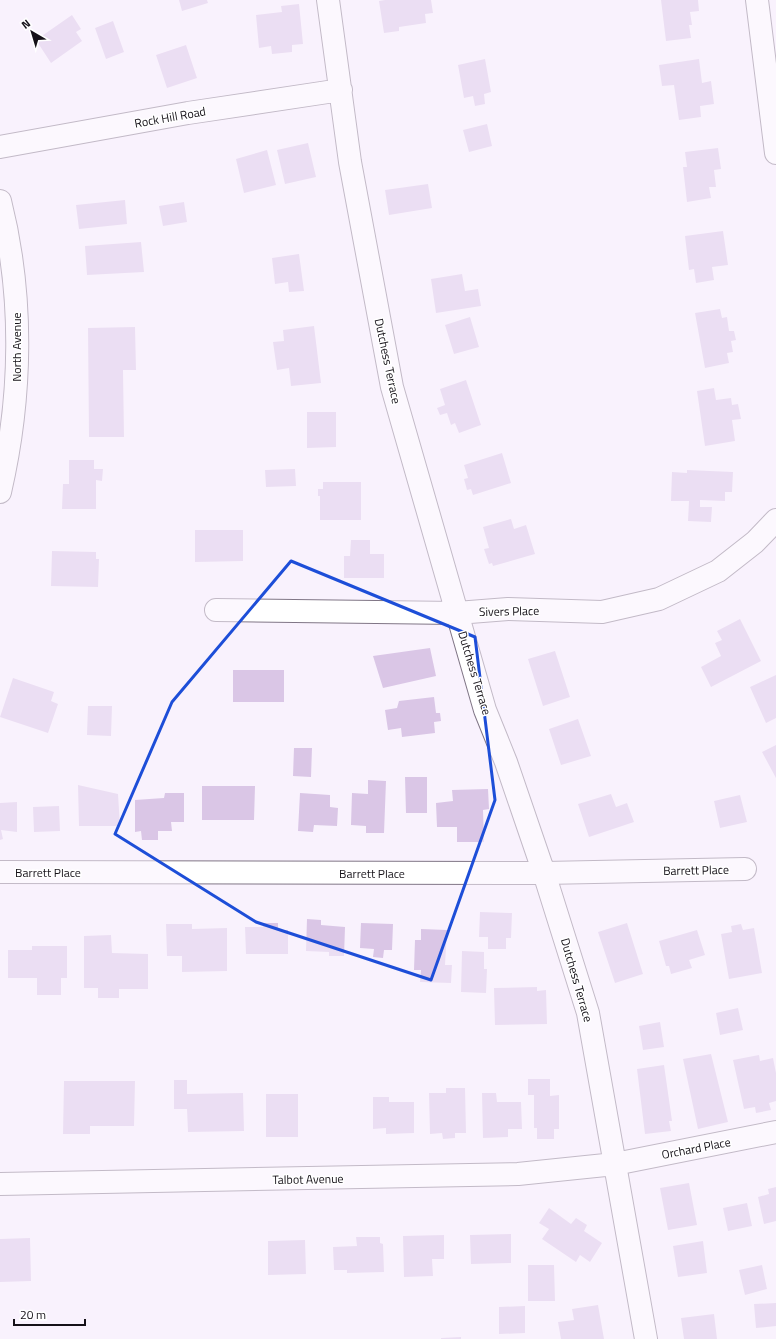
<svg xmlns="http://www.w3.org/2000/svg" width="776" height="1339" font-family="'Titillium Web',sans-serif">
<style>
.building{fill:#dac6e6}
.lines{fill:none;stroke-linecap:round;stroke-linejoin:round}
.minor-casing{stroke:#807686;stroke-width:24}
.secondary-casing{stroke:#807686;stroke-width:24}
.minor{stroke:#fff;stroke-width:22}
.secondary{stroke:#fff;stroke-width:22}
.marked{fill:none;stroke:#1d4ed8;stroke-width:3;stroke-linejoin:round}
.labels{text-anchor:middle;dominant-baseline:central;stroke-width:3;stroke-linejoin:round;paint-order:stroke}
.street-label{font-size:12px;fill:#151118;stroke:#fff}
</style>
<rect width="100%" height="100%" fill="#f9f2fd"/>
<!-- building -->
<path class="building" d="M179,0h28l1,3 -26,8z
M385,0h46l2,13 -8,1 1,9 -27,4v4l-15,2 -5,-32z
M661,0h37l1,11 -9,1 2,13h-3l2,13 -25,3z
M299,4l4,40 -11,1v7l-20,2 -1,-8 -12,2 -3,-33 26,-3 -1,-6z
M72,15l9,14 -5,3 6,9 -31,22 -15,-23z
M113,21l11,31 -18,7 -11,-31z
M186,45l11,33 -30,10 -11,-33z
M485,59l6,33 -7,2 1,10 -10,2 -2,-10 -9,2 -6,-33z
M699,59l3,24 9,-2 3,23 -14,2 1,11 -22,3 -5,-35 -12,1 -3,-21z
M487,124l5,22 -23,6 -6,-22z
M308,143l8,34 -31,7 -8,-34z
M718,148l3,21 -7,1 2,17h-7l2,11 -24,4 -4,-35h4l-2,-15z
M267,150l9,35 -32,8 -8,-34z
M428,184l4,24 -43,7 -4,-25z
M125,200l2,24 -48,5 -3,-24z
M184,202l3,20 -24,4 -4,-20z
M723,231l5,34 -16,2 2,13 -18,3 -2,-14 -5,1 -4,-34z
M141,242l3,30 -57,3 -2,-29z
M299,254l5,37 -15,1 -1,-10 -13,2 -3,-26z
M462,274l3,17 13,-2 3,17 -45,7 -5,-34z
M720,309l2,9 5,-1 2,14h5l2,9 -5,1 2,11 -6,1 2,10 -24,5 -10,-55z
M470,317l9,30 -25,7 -9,-29z
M314,326l7,57 -30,3 -2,-18 -12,2 -4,-28 11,-1 -1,-11z
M135,327l1,43h-13l1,67h-35l-1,-109z
M466,380l15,45 -22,8 -4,-10 -4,2 -4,-12 -7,2 -3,-7 8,-3 -5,-16z
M714,388l2,12 15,-2 1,7 6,-1 3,15 -9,1 3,21 -30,5 -8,-55z
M307,412h29v35l-29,1z
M502,453l9,30 -38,12 -2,-6 -4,1 -3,-11 4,-1 -4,-13z
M69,460h25v9h9l-1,12 -6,-1v29h-34l1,-25h6z
M295,469l1,17 -30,1 -1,-17z
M687,470l46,2 -1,20h-7v9l-25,-1v7h12l-1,15 -23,-1 1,-20h-18l1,-29 15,1z
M323,482h38v38h-41v-24h-2v-7h5z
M511,519l3,10 12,-4 9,29 -42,12 -1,-3 -3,1 -5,-15 5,-1 -6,-21z
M195,530h48v31l-48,1z
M351,540h19v14h14v24h-40v-22h6z
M52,551l44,1v7h3l-1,28 -47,-1z
M740,619l21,42 -50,26 -10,-20 20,-11 -6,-13 7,-3 -5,-9z
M430,648l6,28 -53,12 -10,-32z
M555,651l15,46 -27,9 -15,-47z
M233,670h51v32h-51z
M776,675v43l-10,5 -16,-36z
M13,678l41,14 -3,9 7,3 -10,29 -48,-16z
M434,697l2,16h4l1,8 -7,1 1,11 -33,4 -1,-9 -13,2 -3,-20 12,-2 2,-7z
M88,706h24l-1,30 -24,-1z
M578,719l13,37 -30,9 -12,-36z
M776,745v33l-14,-26z
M294,748h18l-1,29 -18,-1z
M405,777h22v36h-21z
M368,780l18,1 -2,52h-18v-7l-15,-1 1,-32 16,1z
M78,785l40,9 2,32h-41z
M202,786h53l-1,34h-52z
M488,789l1,20 -6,1 1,32h-27v-15h-20l-1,-24 17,-2 -1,-11z
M165,793h19v29h-13l1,9h-14v9h-16l-1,-9 -6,1v-32l29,-2z
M300,793l30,2v12l8,1 -1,18 -23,-1 -1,7 -15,-1z
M611,794l5,13 11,-4 7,19 -45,15 -11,-33z
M740,795l7,27 -27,6 -6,-27z
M17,802v30l-16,-2 2,9 -3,1v-37z
M59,806l1,25 -26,1 -1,-25z
M480,912l32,1 -1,25h-5v11h-18v-12h-9z
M307,919l14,1v5l24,2 -1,29h-15v-4l-23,-1z
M263,923h15v7h10v24h-42l-1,-27h18z
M361,923l32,1 -1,26h-8l-1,8 -10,-1 1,-8 -14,-1z
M627,923l16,51 -28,9 -17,-51z
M166,924h26v5l35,-1v43l-45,1v-16h-15z
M741,924l2,6 11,-2 8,45 -33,6 -8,-45 11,-2 -1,-6z
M421,929l26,1 -2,35h7l-1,18 -31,-1 1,-12h-7l1,-30h6z
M697,930l8,25 -16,5 3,8 -21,6 -2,-8h-3l-7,-25z
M111,935l1,18 36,1v35h-29v9h-21v-10h-14v-52z
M32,946h35v32h-6v17h-24v-17h-29v-28h24z
M462,951l22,1v17h3l-1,24 -25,-1z
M537,987v4l9,-1 1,34 -52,1 -1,-37z
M738,1008l5,22 -23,5 -4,-22z
M660,1022l4,25 -21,3 -4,-24z
M711,1054l17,68 -30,7 -15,-70z
M759,1055l1,6 13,-3 3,15v28l-7,2 2,7 -15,3 -1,-6 -11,2 -11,-49z
M664,1065l8,56h-3l2,10 -26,3 -8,-65z
M528,1079h22v17l9,-1v34h-5v10h-17v-11h-3v-33h-6z
M174,1080h13v14l56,-1 1,38 -56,1 -1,-23h-13z
M64,1081h71l-1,45h-44v8h-27z
M446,1088h19l1,45h-11v5l-12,1 -1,-6 -12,1 -1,-41h17z
M482,1093h14l1,9h24l1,27h-14v8l-25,1z
M266,1094h32v43h-32z
M373,1097h16v5h25v31l-28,1v-6l-13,1z
M689,1183l8,42 -29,5 -8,-42z
M776,1187v34l-12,3 -6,-27 11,-3 -1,-5z
M747,1203l5,23 -24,5 -5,-23z
M549,1208l22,16 5,-6 11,7 -3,6 18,12 -12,19 -10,-7 -4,7 -34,-23 7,-10 -10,-6z
M511,1234v29l-40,1 -1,-29z
M444,1235v24h-12l1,17 -29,1 -1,-41z
M356,1237h24v6l3,1 1,28 -37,1v-3h-13l-1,-23 24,-1z
M30,1238l1,43 -31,1v-43z
M305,1240l1,34 -38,1v-34z
M703,1241l4,32 -29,4 -5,-31z
M528,1265h26l1,36h-27z
M762,1265l5,24 -22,6 -6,-25z
M776,1303v23l-20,2 -2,-24z
M598,1305l6,34h-43l-3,-17 16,-2 -2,-11z
M525,1306v27l-26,1v-27z
M714,1314l3,25h-33l-3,-21z
M461,1337v2h-20v-1z"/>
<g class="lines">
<!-- minor casing -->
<g class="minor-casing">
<path id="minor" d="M328,0l22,162 42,225 93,323 21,52 38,111 44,140 58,326
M757,0l19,153
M0,147l188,-34 153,-23
M216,610l241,3 51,-4 94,3 57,-13 59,-28 37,-29 21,-22
M0,872l544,1 201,-4
M0,1184l518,-10 97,-10 161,-32"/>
</g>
<!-- secondary casing -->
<g class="secondary-casing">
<path id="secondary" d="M0,201c24,95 22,196 0,291"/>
</g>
<!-- minor -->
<use href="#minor" class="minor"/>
<!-- secondary -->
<use href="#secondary" class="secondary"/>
</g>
<!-- marked area -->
<path d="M0 0H776V1339H0ZM291,561l184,76 20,163 -64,180 -175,-58 -141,-88 57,-132z" fill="#f9f2fd" fill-opacity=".55" fill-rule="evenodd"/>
<path class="marked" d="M291,561l184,76 20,163 -64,180 -175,-58 -141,-88 57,-132z"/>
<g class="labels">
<!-- street labels -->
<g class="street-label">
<text transform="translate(170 117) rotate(-10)">Rock Hill Road</text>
<text transform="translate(16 347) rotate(-90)">North Avenue</text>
<text transform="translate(388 361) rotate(78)">Dutchess Terrace</text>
<text transform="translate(509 611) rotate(-1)">Sivers Place</text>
<text transform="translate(475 673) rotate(73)">Dutchess Terrace</text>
<text transform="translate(696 870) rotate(-1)">Barrett Place</text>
<text x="48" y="872">Barrett Place</text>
<text x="372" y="873">Barrett Place</text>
<text transform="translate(577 980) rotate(74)">Dutchess Terrace</text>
<text transform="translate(696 1148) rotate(-11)">Orchard Place</text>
<text transform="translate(308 1179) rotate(-1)">Talbot Avenue</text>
</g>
</g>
<!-- north arrow -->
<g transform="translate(32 32) rotate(322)" stroke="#ffffff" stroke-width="3" paint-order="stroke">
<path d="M0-3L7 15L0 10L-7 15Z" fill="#151118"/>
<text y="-6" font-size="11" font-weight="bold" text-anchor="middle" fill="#151118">N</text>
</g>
<!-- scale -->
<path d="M14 1319v6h71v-6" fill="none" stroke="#151118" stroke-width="2"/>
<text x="20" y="1319" font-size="12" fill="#151118" stroke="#ffffff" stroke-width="3" paint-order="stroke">20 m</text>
</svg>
